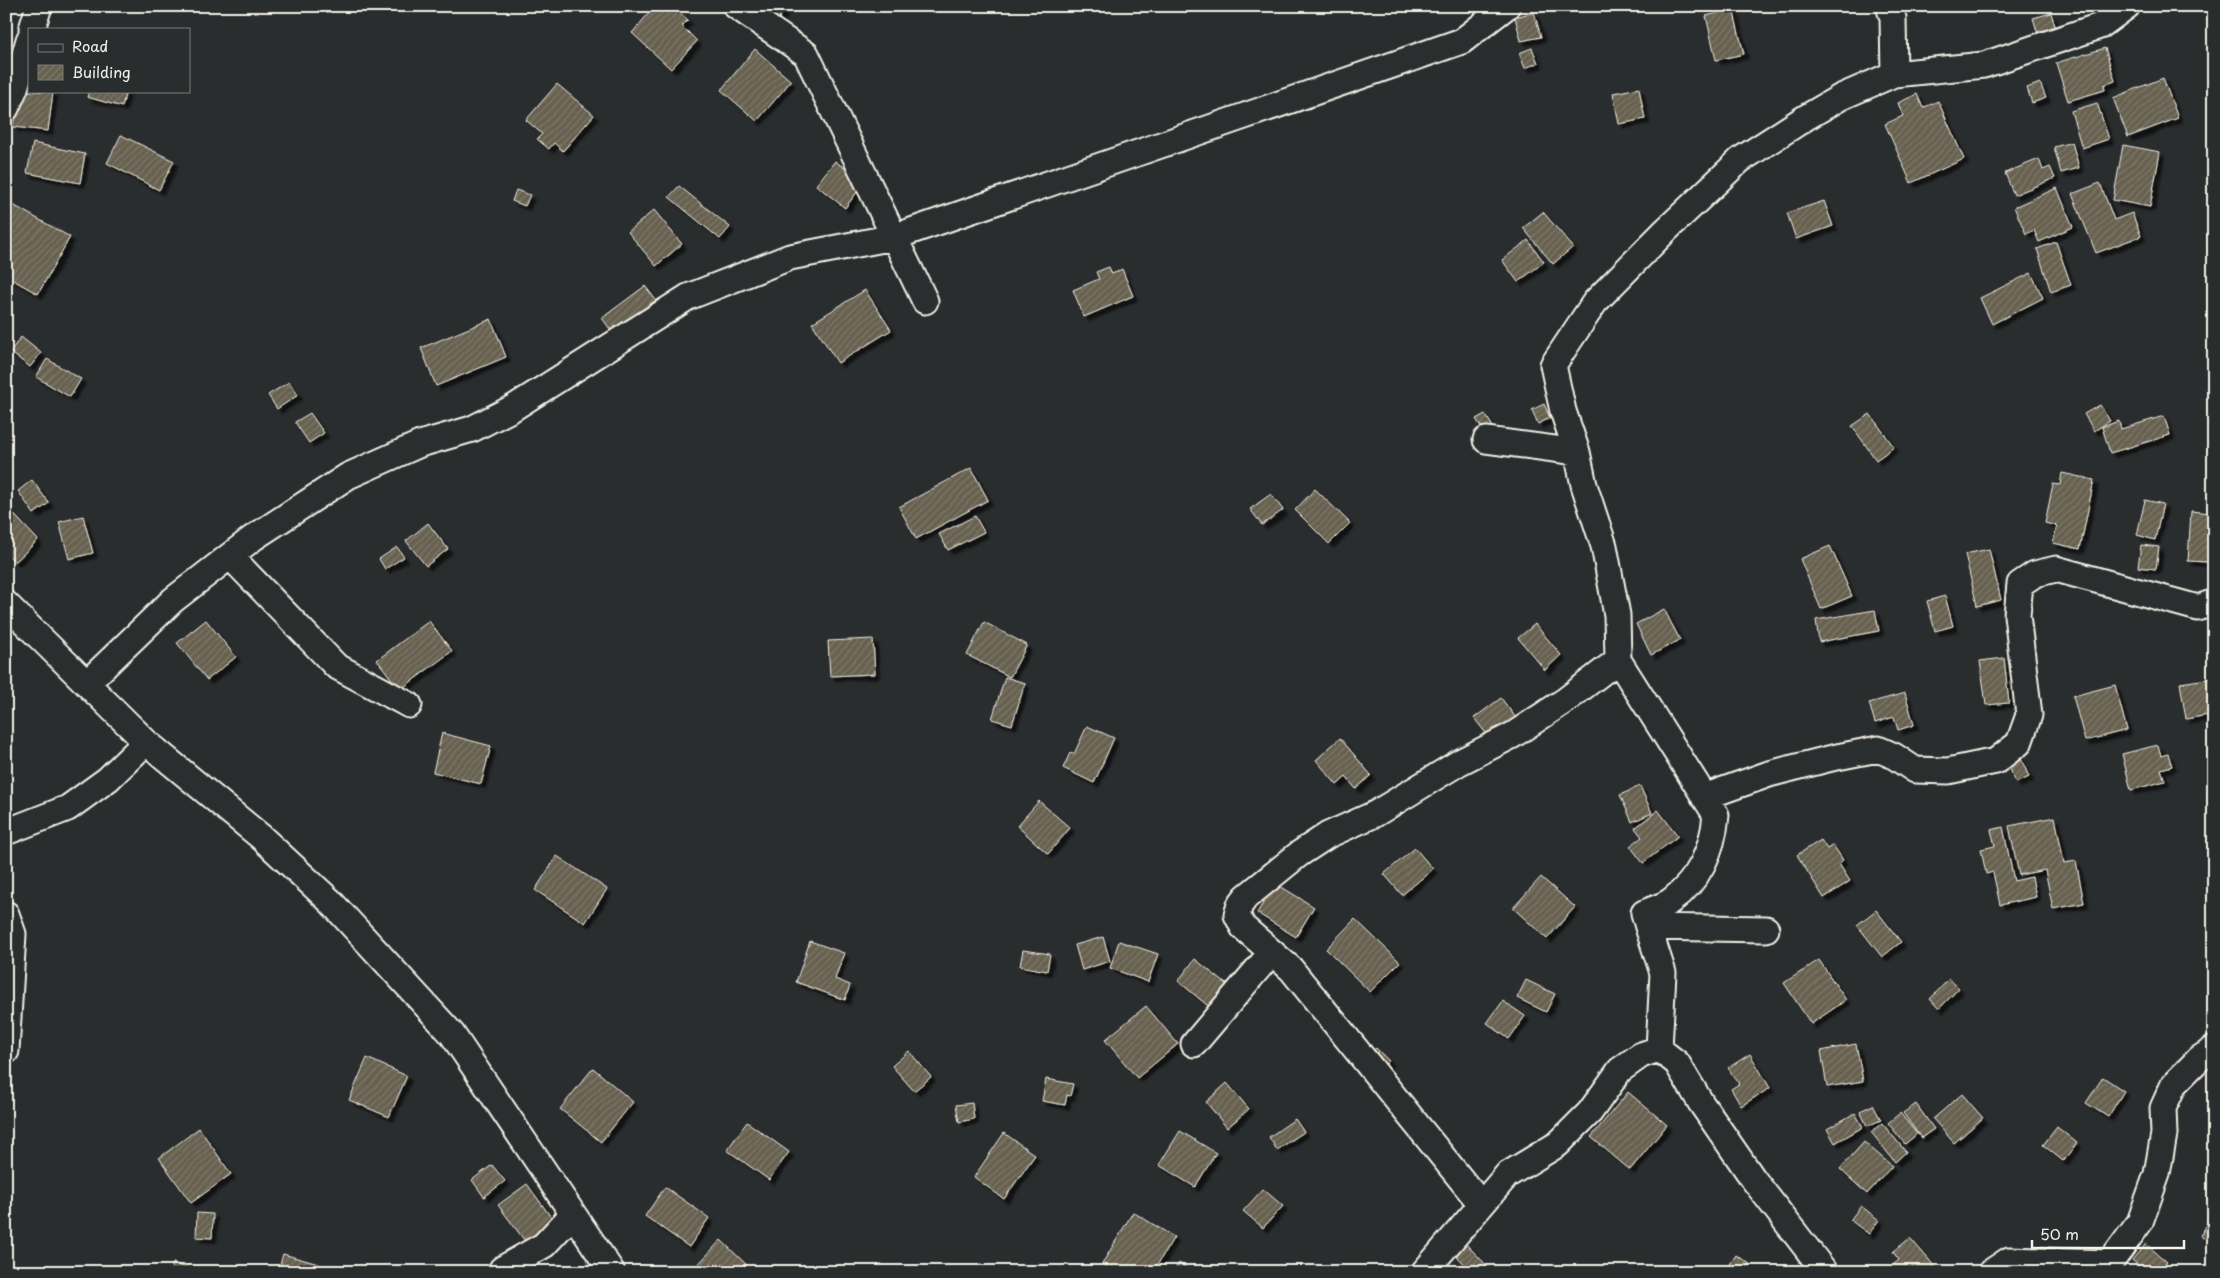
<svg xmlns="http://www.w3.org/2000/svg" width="2220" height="1278" font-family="'Playpen Sans',sans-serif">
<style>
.building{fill:url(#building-hatch);stroke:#f4f1e8;filter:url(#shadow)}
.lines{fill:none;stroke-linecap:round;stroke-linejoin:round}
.minor-casing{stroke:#f4f1e8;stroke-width:29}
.minor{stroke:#2a2d2e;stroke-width:25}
</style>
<defs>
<pattern id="building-hatch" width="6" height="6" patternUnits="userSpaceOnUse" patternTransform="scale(1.25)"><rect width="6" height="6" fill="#676150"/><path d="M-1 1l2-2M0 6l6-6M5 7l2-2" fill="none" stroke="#7d7869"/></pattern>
<filter id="shadow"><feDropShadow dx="4.5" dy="4.5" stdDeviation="1" flood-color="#0009"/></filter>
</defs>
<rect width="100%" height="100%" fill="#2a2d2e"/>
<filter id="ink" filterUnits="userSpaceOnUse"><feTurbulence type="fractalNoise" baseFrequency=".02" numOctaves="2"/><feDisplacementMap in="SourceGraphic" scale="10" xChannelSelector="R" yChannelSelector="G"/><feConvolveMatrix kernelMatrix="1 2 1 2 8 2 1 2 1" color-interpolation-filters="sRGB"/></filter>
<g filter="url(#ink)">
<!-- building -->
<path class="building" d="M655,6h17l16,14 -6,6 15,15 -26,28 -39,-36z
M755,6h30l-7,15z
M1733,9l11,45 -28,6 -10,-44z
M1534,12l7,25 -20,4 -6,-24z
M2051,13l5,16 -18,5 -5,-16z
M1532,48l6,15 -13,5 -6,-15z
M2105,48l10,33 -11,4 1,5 -37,11 -12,-38z
M755,49l36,32 -34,40 -36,-31z
M2163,78l15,40 -50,19 -15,-39z
M2040,83l6,15 -14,5 -5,-15z
M557,84l37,31 -31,36 -9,-8 -5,6 -12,-10 5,-5 -16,-14z
M18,88l11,1v2l24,1 -5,39 -35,-4z
M1639,88l6,31 -26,5 -6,-31z
M89,91h37l-4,16 -35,-10z
M1917,94l6,14 15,-7 26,58 -53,24 -26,-59 18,-8 -5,-13z
M2097,103l12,36 -27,9 -11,-37z
M121,135l53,26 -15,29 -52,-27z
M2072,142l7,26 -18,5 -7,-26z
M33,143l52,11 -5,29 -53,-10z
M2123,145l37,7 -10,55 -37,-7z
M2039,159l4,11 7,-3 5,11 -41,17 -9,-22z
M835,161l29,22 -19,25 -29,-23z
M2100,183l14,37 18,-7 9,23 -45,17 -24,-59z
M679,186l51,41 -10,12 -51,-42z
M2057,188l16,39 -34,15 -5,-12 -8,4 -12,-27z
M516,190l14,5 -5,11 -13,-5z
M6,201l64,36 -32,57 -32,-18v-13l7,-11 -7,-3v-10l4,-7 -4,-3z
M1824,201l9,25 -37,13 -9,-26z
M654,210l28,34 -26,22 -28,-34z
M1543,212l30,35 -20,17 -30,-36z
M1528,240l16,22 -26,20 -16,-22z
M2056,242l15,43 -20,7 -14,-43z
M1109,267l3,7 10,-5 11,27 -49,21 -11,-27 26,-11 -3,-7z
M2031,273l12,25 -51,26 -12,-26z
M645,286l11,14 -44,32 -10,-14z
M865,290l26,40 -53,33 -26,-40z
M491,319l15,38 -70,29 -15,-38z
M21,337l20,16 -11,14 -20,-15z
M47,359l34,20 -11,18 -34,-20z
M289,382l9,13 -21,14 -9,-14z
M1544,404l6,14 -12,6 -6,-14z
M2100,405l10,16 -16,10 -10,-17z
M310,413l14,20 -15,10 -14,-21z
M1485,414l10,16 -8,6 -11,-17z
M1870,414l24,33 -18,13 -24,-34z
M2164,416l6,19 -60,18 -8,-26 17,-6 2,8z
M971,468l17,32 -72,39 -17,-32z
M2062,473l32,7 -14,69 -27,-6 4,-17 -12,-3 8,-39 7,1z
M32,480l17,23 -15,11 -16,-23z
M1315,489l35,34 -21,21 -34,-34z
M1271,494l12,16 -21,15 -12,-16z
M2145,500l18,4 -8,36 -18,-5z
M6,506l32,34 -23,22 -9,-9z
M2191,511l20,2 -3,49 -20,-1z
M83,516l10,37 -24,6 -10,-37z
M975,516l9,16 -36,18 -9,-16z
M428,523l20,26 -22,17 -20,-25z
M2141,545l18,2 -3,22 -18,-2z
M1830,546l22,50 -31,13 -21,-50z
M397,547l7,10 -19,12 -6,-10z
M1989,549l12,51 -24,6 -12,-52z
M1945,596l8,30 -18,5 -8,-30z
M1664,609l16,31 -29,15 -15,-31z
M1875,610l4,21 -60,11 -3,-22z
M206,620l30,37 -29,23 -30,-37z
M429,621l23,30 -52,39 -23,-30z
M984,622l43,23 -17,32 -43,-22z
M1535,624l26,31 -16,15 -27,-32z
M873,639l2,35 -45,2 -2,-35z
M2004,658l5,45 -23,2 -6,-44z
M1005,677l20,6 -13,42 -20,-6z
M2214,678v36l-28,5 -6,-36z
M2115,685l12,45 -42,11 -12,-45z
M1905,693l9,32 -16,5 -4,-13 -19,6 -6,-20z
M1501,698l18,24 -27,19 -18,-23z
M1087,726l27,12 -20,45 -31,-15 7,-15 4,1z
M442,733l49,13 -10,38 -48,-12z
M1340,738l31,37 -15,14 -10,-12 -9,8 -21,-25z
M2158,745l3,11 7,-2 4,12 -11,3 4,12 -34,9 -9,-36z
M2020,756l9,21 -13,6 -9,-21z
M1640,786l12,27 -20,9 -12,-27z
M1039,801l31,27 -22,26 -31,-28z
M1658,810l20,26 -35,27 -13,-17 12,-9 -7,-9z
M2055,817l9,46 12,-2 8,42 -31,6 -8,-39 -26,5 -10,-49z
M2003,827l11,54 18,-4 4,20 -36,8 -7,-33 -7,2 -5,-25 14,-3 -4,-16z
M1821,840l6,9 6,-4 10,15 -4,4 11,17 -26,17 -27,-43z
M1415,848l18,21 -31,26 -18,-21z
M557,856l50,33 -22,34 -50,-33z
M1541,877l34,30 -28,32 -34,-31z
M1275,883l39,24 -18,30 -39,-24z
M1876,910l25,32 -19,15 -25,-32z
M1355,919l45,43 -30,30 -44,-43z
M1103,937l7,24 -28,9 -7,-25z
M810,941l34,12 -9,26 15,6 -5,15 -49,-18z
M1119,941l39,13 -10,28 -38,-14z
M1023,950l27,4 -3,17 -27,-5z
M1195,959l36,29 -18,22 -35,-29z
M1819,960l27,40 -35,24 -27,-41z
M1949,979l10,9 -20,21 -9,-10z
M1526,980l29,14 -9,18 -29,-14z
M1503,1001l22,15 -16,23 -22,-16z
M1146,1006l32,38 -41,34 -32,-38z
M1856,1044l7,37 -36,6 -6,-36z
M1376,1048l13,13 -9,9 -13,-14z
M909,1051l22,26 -17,14 -22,-25z
M1750,1054l20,34 -29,18 -10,-17 8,-5 -11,-16z
M367,1058l40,18 -18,41 -40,-17z
M593,1068l40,34 -32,40 -41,-33z
M2103,1077l21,14 -16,26 -22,-14z
M1046,1079l27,5 -3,12 -3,-1 -2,10 -23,-4z
M1227,1083l22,26 -22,19 -21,-26z
M1628,1092l39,33 -37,45 -39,-33z
M1962,1094l21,24 -29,25 -21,-24z
M972,1103l2,16 -15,3 -3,-17z
M1916,1104l18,25 -13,9 -18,-25z
M1873,1105l8,15 -14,6 -7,-15z
M1855,1113l8,14 -28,16 -8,-14z
M1900,1113l17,21 -12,10 -17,-21z
M1295,1119l9,13 -27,18 -8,-13z
M747,1122l42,30 -20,28 -42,-30z
M1882,1123l24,29 -11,10 -24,-30z
M2057,1127l20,16 -14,18 -20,-16z
M199,1128l32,46 -40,29 -32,-45z
M1180,1131l36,22 -21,34 -36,-22z
M1004,1133l31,22 -31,44 -30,-22z
M1864,1142l28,24 -25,28 -27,-25z
M492,1165l13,16 -21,16 -12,-17z
M527,1184l29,40 -28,21 -30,-40z
M665,1187l44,31 -20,29 -44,-31z
M1263,1189l20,17 -20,22 -20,-17z
M1861,1206l18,14 -10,14 -19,-14z
M1133,1212l41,25 -21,35h-39l-12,-8z
M197,1213l16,1 -1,24 -16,-1z
M2209,1219l5,3v21l-14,-8z
M1910,1238l27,31 -3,3h-46l-1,-2 12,-10 -6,-8z
M721,1240l33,32h-63z
M1466,1244l27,28h-21l-17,-18z
M2146,1244l21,18 -8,10h-13l-14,-12z
M283,1254l53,15 -1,3h-57z
M1736,1255l14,9 -5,8h-20z
M173,1263l25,9h-28z
M1179,1263l14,9h-20z"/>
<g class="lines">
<!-- minor casing -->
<g class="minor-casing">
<path id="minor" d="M736,6l70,48 119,247
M1889,6l4,12 1,56
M32,29l7,-23
M6,108l9,-20 14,-48
M1486,440l91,12
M230,556l106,110 73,39
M6,604l140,138 115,95 69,64 122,133 160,238
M88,682l85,-82 80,-62 95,-62 72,-32 52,-15 41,-21 175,-111 102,-40 104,-20 568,-196 45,-35
M1704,797l65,-23 63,-16 46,-9 16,7 21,14 33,1 48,-10 23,-18 10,-28 -12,-100 3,-31 15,-10 21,-5 142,39 16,-6
M6,832l62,-24 40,-29 38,-37
M6,914l7,20 -7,117
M1648,927l15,46 -4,76
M1766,929l-118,-2 -4,-14c9,-4 21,-7 28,-13 28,-21 41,-52 44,-85l-98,-155 -1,-45 -13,-69 -20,-61 -7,-33 -14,-41 -10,-46 42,-63 70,-71 75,-71 65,-42 36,-21 53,-23 90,-9 116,-39 27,-20
M1194,1044l78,-92
M1481,1204l-190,-235 -48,-42 -6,-12 3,-10 6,-8 53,-43 29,-19 47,-21 85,-52 53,-27 53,-35 52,-40
M502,1269l42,-24 29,-31
M1424,1272l83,-97 51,-31 32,-32 30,-42 21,-15 18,-6 18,14 24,40 53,77 71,92
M1991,1272l18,-12 101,3 30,-41 17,-48 7,-40 -1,-26 11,-24 25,-25 15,-10"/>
</g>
<!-- minor -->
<use href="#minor" class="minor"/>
</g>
</g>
<!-- margin -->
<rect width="2220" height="1278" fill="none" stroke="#2a2d2e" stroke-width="25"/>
<rect x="12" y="12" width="2195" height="1253" fill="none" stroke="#f4f1e8" stroke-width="2" filter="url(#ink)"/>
<!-- legend -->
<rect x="28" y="28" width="162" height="65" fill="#2a2d2e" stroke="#7b7b78"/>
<rect x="38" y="44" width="25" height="8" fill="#2a2d2e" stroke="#7b7b78"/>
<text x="72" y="52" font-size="15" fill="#f4f1e8">Road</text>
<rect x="38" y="65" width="25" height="15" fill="url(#building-hatch)" stroke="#7b7b78"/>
<text x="72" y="78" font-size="15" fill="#f4f1e8">Building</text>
<!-- scale -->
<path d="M2032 1240v8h152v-8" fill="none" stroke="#f4f1e8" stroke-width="2.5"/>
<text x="2040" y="1240" font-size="15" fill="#f4f1e8" stroke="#2a2d2e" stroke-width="4" paint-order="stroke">50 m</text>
</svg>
